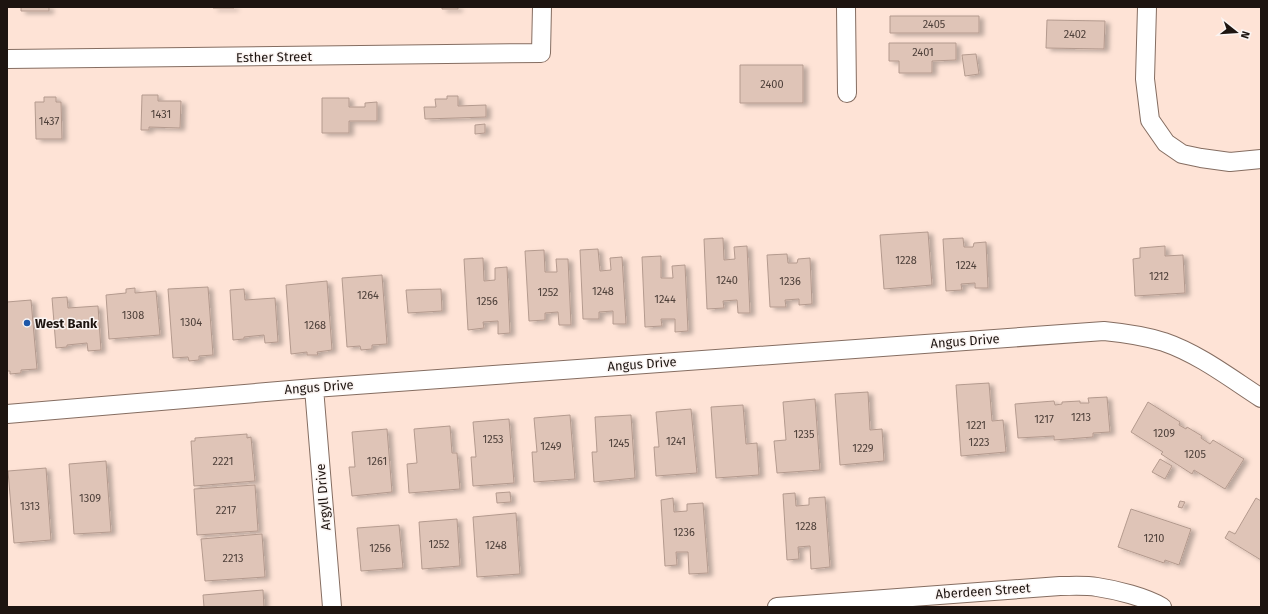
<svg xmlns="http://www.w3.org/2000/svg" width="1268" height="614" font-family="'Fira Sans',sans-serif">
<style>
.building{fill:#dfc4b7;stroke:#b49a8e;filter:url(#shadow)}
.lines{fill:none;stroke-linecap:round;stroke-linejoin:round}
.minor-casing{stroke:#856d61;stroke-width:20}
.minor{stroke:#fff;stroke-width:18}
.poi-dot{fill:#1e57a8;stroke:#fbf5f3;stroke-width:1.5}
.labels{text-anchor:middle;dominant-baseline:central;stroke-width:3;stroke-linejoin:round;paint-order:stroke}
.number-label{font-size:11px;fill:#4e403a}
.street-label{font-size:13px;fill:#1d1410;stroke:#fbf5f3}
.poi-label{font-size:13px;font-weight:bold;fill:#1d1410;stroke:#fbf5f3;text-anchor:start}
</style>
<defs>
<filter id="shadow"><feDropShadow dx="4.5" dy="2.5" stdDeviation="2" flood-color="#0004"/></filter>
</defs>
<rect width="100%" height="100%" fill="#fee3d6"/>
<!-- building -->
<path class="building" d="M21,7h28v4h-28z
M213,7h21v1h-21z
M442,7h16v2h-16z
M890,16h89v17h-89z
M1047,20l58,1 -1,28 -58,-1z
M889,43h67v17l-24,1v12h-33v-12h-10z
M976,54l3,20 -14,2 -3,-21z
M740,65h63v38h-63z
M142,95h16v6h23l-1,27 -31,-1v3h-8z
M447,96h11v10l28,-1v12l-61,2 -1,-12h12l-1,-8h12z
M44,97h12v5h5l1,37h-26l-1,-37h9z
M322,98h27v9h16v-4l12,-1v19h-28v12h-27z
M485,124v9l-10,1v-9z
M928,232l4,53 -48,4 -4,-54z
M723,238l1,22 11,-1 -1,-12 13,-1 3,67h-12l-1,-13 -14,1 1,7 -17,1 -3,-70z
M963,238l1,9h9l1,-4 12,-1 2,46h-13v-5l-14,1 1,6 -16,1 -3,-52z
M1165,246v10l18,-1 2,38 -50,3 -2,-37 7,-1v-10z
M598,249l2,22 11,-1 -1,-12 12,-1 4,67h-13v-13l-14,1v7h-16l-3,-69z
M544,250l1,22h12l-1,-13h12l3,66h-12l-1,-13 -13,1v7l-16,1 -4,-70z
M787,254l1,9h9l1,-4 12,-1 2,46 -13,1v-6l-14,1 1,7h-16l-3,-52z
M661,256v22h12l-1,-12 13,-1 3,66 -13,1v-13h-14l1,7 -17,1 -3,-70z
M483,258l1,23 11,-1v-12l12,-1 3,66 -12,1v-13l-15,1 1,6 -16,2 -4,-71z
M382,275l5,69 -15,1v4l-11,1 -1,-4 -13,1 -5,-69z
M327,281l5,69 -15,2 1,3h-11v-3l-16,2 -5,-69z
M208,287l5,68 -14,1v4l-10,1 -1,-4 -15,1 -5,-69z
M135,288v5l21,-2 4,44 -51,4 -3,-44 20,-2v-4z
M244,289l1,11 30,-2 3,44 -13,1 -1,-8 -20,2v2l-11,1 -3,-50z
M441,289l1,22 -34,2 -2,-23z
M67,297l1,11 30,-2 3,44 -13,1 -1,-8 -20,2v2l-11,1 -4,-50z
M31,300l6,69 -16,1v3l-11,1v-3h-3v-69z
M989,383l3,38 11,-1 3,32 -45,4 -5,-71z
M868,392l2,38 12,-1 2,32 -44,4 -5,-71z
M1107,397l3,35 -17,1v4l-39,3v-4l-36,2 -3,-34 39,-3 1,4 7,-1v-2l18,-1v2h9l-1,-5z
M815,399l5,71 -43,3 -3,-32 12,-1 -3,-38z
M1148,402l32,20 -1,3 7,4 1,-2 15,9 -1,2 9,6 3,-4 31,19 -19,30 -31,-19 -2,4 -31,-20 2,-2 -32,-20z
M743,405l3,39 11,-1 2,32 -43,3 -5,-71z
M691,409l6,64 -41,3 -2,-29h5l-3,-35z
M570,415l5,64 -41,3 -2,-30h5l-3,-34z
M631,415l4,63 -41,4 -2,-30h5l-2,-35z
M509,419l5,64 -41,3 -2,-29h5l-3,-35z
M450,426l2,27h5l3,36 -51,4 -2,-29 10,-1 -3,-34z
M387,429l5,63 -40,4 -3,-29h6l-3,-35z
M247,434v4l4,-1 4,44 -61,5 -3,-45h4v-3z
M1160,459l12,7 -7,13 -13,-7z
M106,461l5,71 -37,2 -5,-70z
M46,468l5,72 -37,3 -6,-72z
M255,485l3,46 -61,4 -3,-46z
M510,492l1,10 -14,1 -1,-10z
M795,493l1,13 13,-1v-7l16,-1 5,70 -19,2 -1,-23 -12,1 1,12 -12,1 -4,-66z
M673,498l1,14 13,-1v-7l16,-1 5,70 -19,1 -1,-22h-12l1,13 -12,1 -4,-66z
M1256,498l5,3v59l-36,-22 4,-7 6,3z
M1180,501l5,1 -3,6 -4,-1z
M1131,509l60,20 -12,36 -14,-5 -1,3 -46,-16z
M516,513l4,61 -43,3 -4,-60z
M457,519l3,47 -38,3 -3,-47z
M399,525l4,43 -42,3 -4,-43z
M262,534l3,43 -60,4 -4,-42z
M263,590l1,17h-60l-1,-12z"/>
<g class="lines">
<!-- minor casing -->
<g class="minor-casing">
<path id="minor" d="M846,7l1,86
M1147,7l-2,72 5,41 16,23 16,11 19,4 29,4 31,-3
M7,59l534,-6 1,-46
M314,388l18,219
M7,414l307,-26 790,-57c20,2 41,5 60,11 35,12 66,36 97,56
M777,607l283,-21c12,0 25,-1 37,1 20,3 48,10 65,20"/>
</g>
<!-- minor -->
<use href="#minor" class="minor"/>
</g>
<!-- markers -->
<circle class="poi-dot" cx="27" cy="323" r="4"/>
<g class="labels">
<!-- number labels -->
<g class="number-label">
<text x="934" y="24">2405</text>
<text x="1075" y="34">2402</text>
<text x="923" y="52">2401</text>
<text x="772" y="84">2400</text>
<text x="161" y="114">1431</text>
<text x="49" y="121">1437</text>
<text x="906" y="260">1228</text>
<text x="966" y="265">1224</text>
<text x="1159" y="276">1212</text>
<text x="727" y="280">1240</text>
<text x="790" y="281">1236</text>
<text x="603" y="291">1248</text>
<text x="548" y="292">1252</text>
<text x="368" y="295">1264</text>
<text x="665" y="299">1244</text>
<text x="487" y="301">1256</text>
<text x="133" y="315">1308</text>
<text x="191" y="322">1304</text>
<text x="315" y="325">1268</text>
<text x="1081" y="417">1213</text>
<text x="1044" y="419">1217</text>
<text x="976" y="425">1221</text>
<text x="1164" y="433">1209</text>
<text x="804" y="434">1235</text>
<text x="493" y="439">1253</text>
<text x="676" y="441">1241</text>
<text x="979" y="442">1223</text>
<text x="619" y="443">1245</text>
<text x="551" y="446">1249</text>
<text x="863" y="448">1229</text>
<text x="1195" y="454">1205</text>
<text x="223" y="461">2221</text>
<text x="377" y="461">1261</text>
<text x="90" y="498">1309</text>
<text x="30" y="506">1313</text>
<text x="226" y="510">2217</text>
<text x="806" y="526">1228</text>
<text x="684" y="532">1236</text>
<text x="1154" y="538">1210</text>
<text x="439" y="544">1252</text>
<text x="496" y="545">1248</text>
<text x="380" y="548">1256</text>
<text x="233" y="558">2213</text>
</g>
<!-- street labels -->
<g class="street-label">
<text transform="translate(274 57) rotate(-1)">Esther Street</text>
<text transform="translate(965 341) rotate(-4)">Angus Drive</text>
<text transform="translate(642 364) rotate(-4)">Angus Drive</text>
<text transform="translate(319 387) rotate(-4)">Angus Drive</text>
<text transform="translate(323 497) rotate(-95)">Argyll Drive</text>
<text transform="translate(983 591) rotate(-4)">Aberdeen Street</text>
</g>
<!-- poi labels -->
<g class="poi-label">
<text x="35" y="323">West Bank</text>
</g>
</g>
<!-- border -->
<rect width="1268" height="614" fill="none" stroke="#1d1410" stroke-width="16"/>
<!-- north arrow -->
<g transform="translate(1236 32) rotate(107)" stroke="#fbf5f3" stroke-width="3" paint-order="stroke">
<path d="M0-3L7 15L0 10L-7 15Z" fill="#1d1410"/>
<text y="-6" font-size="11" font-weight="bold" text-anchor="middle" fill="#1d1410">N</text>
</g>
</svg>
